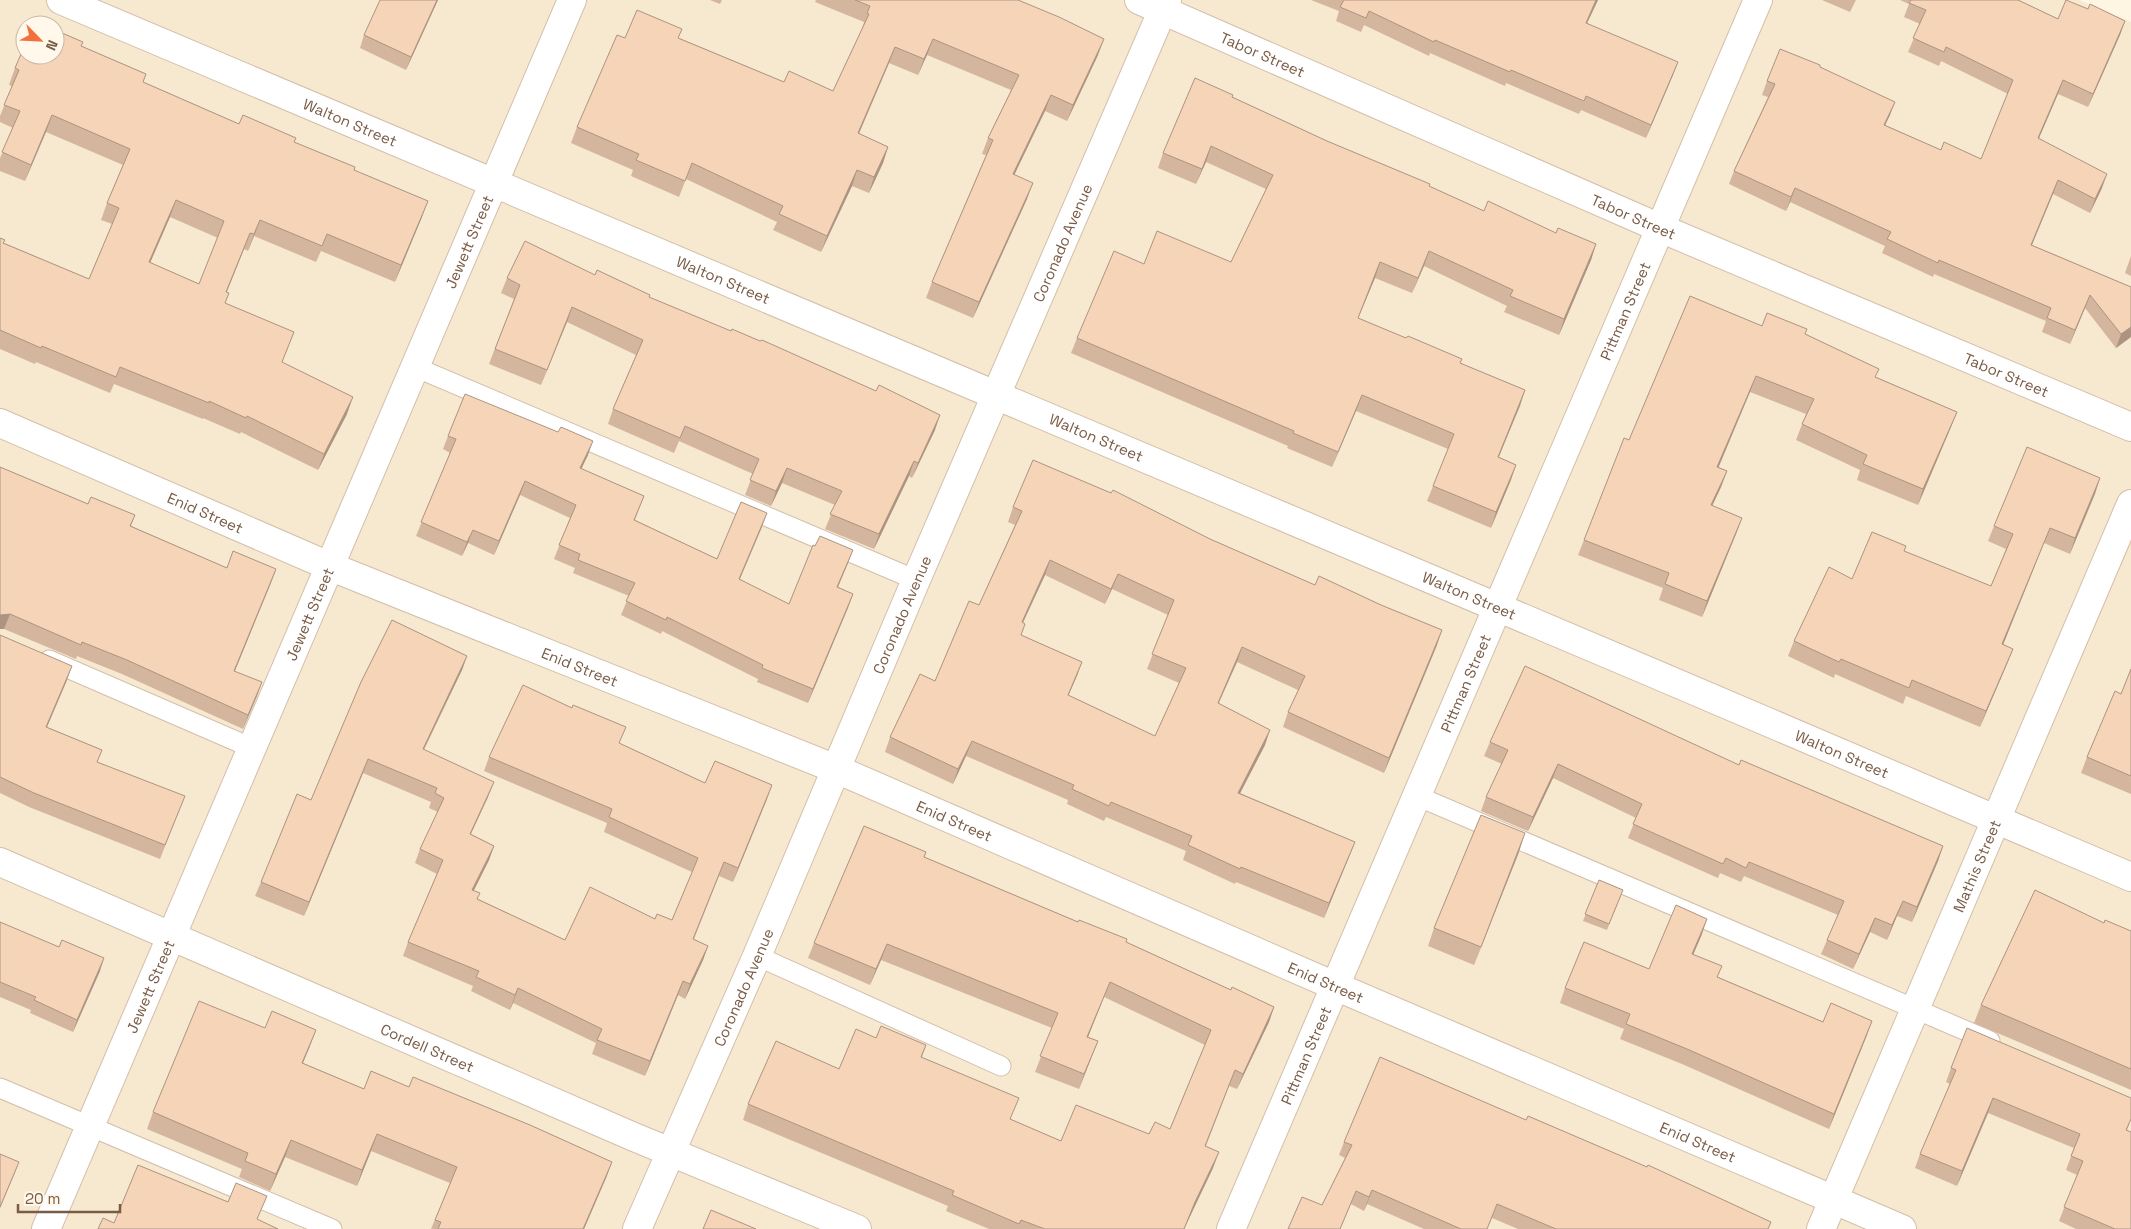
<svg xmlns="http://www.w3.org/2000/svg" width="2131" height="1229" font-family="'Space Grotesk',sans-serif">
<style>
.residential{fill:#f7e8d0;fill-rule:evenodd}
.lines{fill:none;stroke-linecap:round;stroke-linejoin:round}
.service-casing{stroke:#d3bfaa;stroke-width:21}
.minor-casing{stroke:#d3bfaa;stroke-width:30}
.service{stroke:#fff;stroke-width:19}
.minor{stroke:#fff;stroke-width:28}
.wall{fill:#d4b69e;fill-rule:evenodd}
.shaded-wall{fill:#ac9481}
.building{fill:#f6d4b8;stroke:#ac9481;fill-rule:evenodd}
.labels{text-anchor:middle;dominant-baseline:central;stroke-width:4.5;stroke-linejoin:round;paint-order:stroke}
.street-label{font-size:15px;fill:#795b46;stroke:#fff8eb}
</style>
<rect width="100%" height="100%" fill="#fef5e3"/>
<!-- residential -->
<path class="residential" d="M0,0h2079l52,22v1207h-2131zM25,25h30v30h-30z"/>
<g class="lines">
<!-- service casing -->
<g class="service-casing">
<path id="service" d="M415,367l501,213
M49,660l203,88
M1417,796l573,245
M757,956l244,110
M0,1088l332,141"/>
</g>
<!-- minor casing -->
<g class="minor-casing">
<g id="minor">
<path id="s1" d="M61,0c690,291 1381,582 2070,877"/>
<path id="s2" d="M1139,0l521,228 471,199"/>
<path id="s3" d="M0,423l329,143 507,203 499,217 567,243"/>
<path id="s4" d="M0,862l634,275 223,92"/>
<path id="s5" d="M46,1229l526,-1229"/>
<path id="s6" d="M637,1229l120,-273 159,-376 251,-580"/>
<path id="s7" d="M1231,1229l527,-1229"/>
<path id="s8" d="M1821,1229l310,-725"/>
</g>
</g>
<!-- service -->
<use href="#service" class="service"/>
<!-- minor -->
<use href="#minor" class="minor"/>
</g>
<!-- wall -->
<path class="wall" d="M438,0l-32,70 -46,-22 4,-13z
M710,0h12l-2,4z
M816,0h202l80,55 -31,66 -22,-10 -31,64 13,24 -54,119 -47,-20 6,-16 54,-127 -4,-1 6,-16 23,-48 -84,-35 -9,20 -29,-12 -30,71 29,13 -5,16 -14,30 -17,-7 -31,66 -48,-22 4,-8 -91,-43 -7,18 -48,-21 2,-6 -62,-27 6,-16 102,-89 105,44 49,9 29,-62 2,-7 -49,-20z
M1311,0h287l-11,23 86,52 -27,63 -65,-28 -2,4 -73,-31 -1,3 -75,-33 -1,3 -65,-31 -3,7 -25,-11 3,-10z
M1822,0h34l-6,12z
M1900,0h118l40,19 30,-10 37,12 -5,14 -32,72 -30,-13 -19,44 63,50 -12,25 -37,-19 -21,51 99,42v50l-15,11 -31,-40 -15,36 -28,-12 4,-11 -112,-47 -1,3 -51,-24 3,-7 -95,-44 -4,9 -57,-27 5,-13 34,-74 -6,-2 5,-14 53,-14 70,48 -5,10 56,25 40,9 27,-65 -67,-33 -2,5 -31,-14 12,-28 -16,-7 5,-13z
M81,46l65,28 -3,8 96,42 55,18 60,28 68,47 -27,65 -74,-31 -5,11 -62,-26 -6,15 -4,-2 -17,43 -2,11 63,45 -6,14 65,52 -29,56 -77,-38 -1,2 -37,-16v1l-89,-35 -4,9 -74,-31 -1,2 -35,-15v-111l4,5 85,36 23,-55 -11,-4 6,-17 16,-38 -77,-33 -21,49 -25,-10v-13l13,-30 -13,-6v-6l12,-30 -3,-1 6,-17zM170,217l48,21 -19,46 -49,-21z
M1232,97l95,44 157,70 72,22 40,11 -5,16 -32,75 -55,-23 3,-6 -83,-40 -12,27 -37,-15 -17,40 102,45 65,27 -26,67 17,8 -25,63 -64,-27 21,-52 -92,-38 -24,56 -45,-19 1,-2 -217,-93 6,-15 67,-74 87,-2 35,-73 -60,-27 -10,22 -38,-16 5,-15z
M2131,256v20l-6,-3z
M595,275l54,22 286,133 -23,48 -3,-2 -35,73 -49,-20 10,-24 -53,-22 -11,23 -26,-11 8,-21 -74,-33 -5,12 -66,-29 5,-15 23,-54 -69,-33 -26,63 -52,-21 25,-65 -13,-6 6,-15z
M1762,326l44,8 70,43 81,35 -6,15 -33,78 -61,-25 3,-10 -64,-30 10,-26 -56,-22 -32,75 9,4 -6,16 -9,19 30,12 -6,16 -34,83 -43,-17 4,-12 -85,-33 6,-15 45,-100z
M448,436l140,19 -7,14 63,27 -9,24 82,39 50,-46 -28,66 50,25 59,-41 -10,24 15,7 -45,109 -51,-21 1,-3 -96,-48 -1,3 -40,-19 8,-19 -56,-23 2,-5 -21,-9 16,-41 -50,-23 -26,60 -26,-12 -6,13 -46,-20 34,-83 -7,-4z
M0,467l88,37 47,11 -4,11 96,42 49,1 -41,102 22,25 -14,33 -121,-55 -45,-18 -1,3 -72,-30z
M2100,478l-30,76 -26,-11 -41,101 10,5 -6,15 -27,63 -74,-31 -3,8 -68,-30 -1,4 -46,-22 6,-15 58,-62 52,-27 87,34 15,-37 -18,-8 6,-15z
M1013,507l197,32 227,106 -53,128 -101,-46 5,-15 10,-22 -61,-28 -18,41 46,42 -25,48 115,49 -31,76 -88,-36 -1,2 -52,-24 3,-9 -80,-34 -2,4 -37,-17 1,-4 -102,-44 -13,28 -68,-32 5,-15 45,-56 44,-76 36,-80 -7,-3zM1045,575l60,29 7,-15 56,26 -21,54 32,14 -24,53 -87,-41 14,-33 -61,-27 4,-11 -2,-1z
M0,635l67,45 -20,47 55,23 -5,12 82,49 -19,48 -131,-52 -29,-14z
M467,656l-5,14 -38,80 64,47 -17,37 23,12 -5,14 -15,30 4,9 87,41 90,-21 17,1 20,-48 -88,-40 3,-9 -123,-52 5,-14 130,-14 86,40 62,16 -34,83 -14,-6 -25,63 14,7 -5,14 -18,39 -7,-4 -33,81 -53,-22 4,-11 -83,-40 -3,7 -39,-19 2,-5 -70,-30 5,-14 29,-68 -22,-11 5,-14 18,-37 -9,-4 2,-6 -68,-29 -59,143 -49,-20 6,-14 50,-82z
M2131,669v125l-50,-21 6,-16 34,-63z
M1490,742l249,23 204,81 -5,15 -26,61 -15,-6 -10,24 -17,-8 -17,37 -32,-15 6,-14 11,-25 -94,-39 -3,6 -21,-9 -2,5 -90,-40 8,-20 -83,-40 -25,53 -47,-20 5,-14 16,-33 -18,-8z
M1519,852l-45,113 -46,-19 6,-18z
M924,857l202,85 105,48 43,17 -5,15 -32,67 -8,-3 -23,60 7,22 -29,61h-195l-43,-18 2,-5 -205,-86 5,-16 91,-35 37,-31 50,7 -4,12 88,62 51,22 88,-7 21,-5 35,-84 -101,-48 -16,40 10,4 -19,48 -44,-17 17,-44 -171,-68 -11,25 -62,-27 6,-15z
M1599,880l24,10 -16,40 -24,-9z
M0,922l100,49 -27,61 -43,-19 1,-3 -31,-13z
M2104,923l27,8v159l-157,-67 7,-18z
M1702,934l-9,21 25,22 105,45 44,13 -38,94 -147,-65 -62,-25 4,-10 -64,-26 5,-15 84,-19z
M310,1046l-7,17 61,26 45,-2 203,75 -6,16 -22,51h-153l19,-46 -79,-32 -14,35 -72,-29 -15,34 -31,-14 3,-8 -95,-40 6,-17z
M1951,1068l180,30v22l-4,10 4,99h-55l-17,-8 18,-46 -11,-5 8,-22 -86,-35 -31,73 -42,-18 5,-14 30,-70 -4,-2z
M1344,1142l425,87h-251l-26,-11 -5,11h-63l-57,-25 -3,7 -13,-7 -11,25h-52l34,-24 23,-47 -6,-3z"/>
<!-- shaded-wall -->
<path class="shaded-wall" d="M437,0h1l-32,70 5,-13z
M1596,0h2l-17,36 5,-13z
M2125,21l-5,14 -32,72 5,-13z
M933,39l-6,16 -9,20 6,-16z
M1104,39l-6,16 -31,66 6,-16z
M895,47l-6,16 -37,86 6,-16z
M1678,62l-5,13 -27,63 5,-13z
M2063,80l-5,14 -25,58 5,-14z
M1051,95l-6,16 -38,79 6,-16z
M1895,102l-5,13 -11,23 5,-13z
M52,115l-6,17 -21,49 6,-16z
M1211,146l-5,16 -10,22 6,-15z
M888,147l-5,16 -14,30 5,-16z
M857,170l-5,16 -31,66 6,-16z
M2107,174l-5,14 -12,25 5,-14z
M2058,180l-5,14 -27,65 5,-14z
M1033,183l-6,16 -54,119 6,-16z
M1795,188l-5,14 -4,9 5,-14z
M176,200l-6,17 -27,62 6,-17z
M428,201l-6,16 -27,65 6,-17z
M260,220l-6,16 -6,15 6,-17z
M250,233l-6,16 -24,59 6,-16z
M1596,244l-5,16 -32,75 5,-16z
M1429,251l-5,15 -12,27 6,-15z
M1380,262l-5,16 -23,55 6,-15z
M2090,295l-5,13 -15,36 5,-14z
M572,307l-5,15 -26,63 6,-15z
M2131,327v10l-15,11 5,-14z
M1756,376l-6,16 -38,91 5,-16z
M1525,390l-5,16 -28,67 6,-16z
M1362,395l-6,16 -24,56 6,-15z
M353,397l-6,17 -29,56 6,-16z
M1957,412l-6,15 -33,78 5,-16z
M940,415l-5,15 -23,48 6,-15z
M593,441l-5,14 -13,27 5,-14z
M914,461l-5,15 -35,73 5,-15z
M1516,465l-5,15 -20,48 5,-16z
M787,468l-5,15 -11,23 5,-15z
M1727,471l-6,16 -16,34 6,-16z
M2100,478l-5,16 -25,60 5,-16z
M525,481l-5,14 -26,60 5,-14z
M767,513l-5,14 -28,66 5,-14z
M1742,518l-6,16 -34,83 5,-16z
M2050,528l-6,15 -47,117 5,-16z
M473,530l-5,13 -6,13 5,-14z
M853,550l-5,13 -16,38 5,-14z
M1050,560l-5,15 -29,62 6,-15z
M276,569l-5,14 -42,102 5,-14z
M1118,574l-6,15 -7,15 6,-15z
M853,594l-5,14 -40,95 5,-14z
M10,614l-6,15h-4v-14z
M1442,630l-5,15 -53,128 5,-15z
M1242,647l-5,15 -25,55z
M2013,649l-6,15 -27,63 6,-16z
M467,656l-5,14 -45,93 6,-14z
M1082,662l-5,14 -15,34 6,-15z
M72,666l-5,14 -26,61 5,-14z
M262,682l-5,14 -14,33 5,-14z
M1270,730l-5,15 -32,62 5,-14z
M972,741l-6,15 -13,28 5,-15z
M368,759l-5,14 -59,143 5,-14z
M1558,764l-5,14 -25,53 5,-14z
M494,782l-6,15 -24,51 6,-14z
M772,785l-5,14 -34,83 5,-14z
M1525,833l-6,19 -45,113 7,-18z
M1355,842l-6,15 -25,61 5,-15z
M494,846l-5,14 -22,44 5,-14z
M1943,846l-5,15 -26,61 5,-15z
M1903,901l-6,15 -10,24 5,-15z
M1875,918l-5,14 -17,37 6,-15z
M1707,919l-5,15 -15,35 5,-15z
M887,944l-6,16 -11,25 6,-16z
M708,946l-5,14 -18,39 5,-15z
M104,958l-4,13 -27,61 4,-12z
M683,981l-5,14 -33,81 5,-15z
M1110,982l-28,70 5,-15z
M518,988l-5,15 -3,7 5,-15z
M1274,1007l-5,15 -32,67 6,-15z
M1872,1021l-5,14 -38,94 5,-15z
M316,1030l-6,16 -14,33 6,-16z
M1098,1041l-6,15 -13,33 5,-15z
M1993,1098l-5,15 -31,73 5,-15z
M377,1134l-6,17 -14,35 5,-16z
M291,1140l-6,17 -15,34 6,-17z
M1219,1152l-6,16 -29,61 11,-27z
M19,1162l-5,13 -14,33v-1z
M612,1162l-6,16 -22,51h-1z
M1372,1190l-5,14 -3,7 5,-14z"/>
<!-- building -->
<path class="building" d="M380,0h57l-26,57 -47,-22z
M855,0h163l41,17 45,22 -31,66 -22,-10 -38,79 20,9 -54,119 -47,-20 61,-142 -5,-2 31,-63 -86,-36 -9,20 -29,-12 -37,86 30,14 -14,30 -17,-7 -30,66 -48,-22 4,-8 -91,-43 -7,18 -49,-21 3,-6 -62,-27 40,-92 8,3 12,-28 45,19 -4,9 106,44 5,-11 44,20 36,-77 -2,-1 3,-7z
M1344,0h252l-10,23 92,39 -27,63 -65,-29 -2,5 -73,-31 -1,2 -75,-32 -1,2 -65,-31 -3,7 -26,-11z
M1911,0h107l40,19 8,-19 22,9 2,-5 35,17 -32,73 -30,-14 -25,58 69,36 -12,25 -37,-19 -27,65 100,42v40l-10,7 -31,-39 -15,35 -28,-12 4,-10 -112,-48 -1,3 -51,-24 4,-7 -96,-44 -4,9 -57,-26 41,-87 -8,-3 13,-32 40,16v2l75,35 -11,23 57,25 3,-8 37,17 32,-79 -67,-33 -2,5 -31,-14 13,-28 -17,-7z
M35,22l7,3h-9z
M55,30l28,12 -2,4 65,28 -3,8 96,42 4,-9 53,23 -2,4 61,25 -1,3 74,31 -27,64 -74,-31 -5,12 -62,-26 -6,14 -4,-1 -24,59 3,1 -4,10 69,29 -12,30 71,35 -29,57 -77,-38 -1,2 -37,-17v2l-89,-36 -4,10 -74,-31 -1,2 -41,-18v-92l5,2 -2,3 86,36 30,-71 -12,-5 23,-54 -78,-34 -21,50 -29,-13 18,-41 -16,-6 15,-35 -4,-2 10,-23v10h30zM176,200l48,21 -25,63 -50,-22z
M1195,78l38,17 -1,2 95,44 103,43 -1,2 55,25 4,-10 68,32 2,-5 38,16 -32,75 -54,-23 3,-6 -84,-39 -11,27 -38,-16 -22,56 48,20 2,-2 54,23 -2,4 65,27 -27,67 18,8 -20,47 -63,-26 21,-52 -92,-39 -24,57 -45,-19 1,-2 -217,-93 37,-87 30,13 13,-33 74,31 42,-87 -62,-29 -9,23 -39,-16z
M525,241l70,34 2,-5 53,25 -1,2 82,34 1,-2 28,12 2,-1 114,51 3,-6 61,30 -22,48 -4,-2 -35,73 -49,-20 12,-23 -55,-23 -11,23 -26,-11 9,-21 -74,-33 -5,12 -67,-29 30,-69 -71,-33 -25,63 -52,-21 25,-64 -13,-7z
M1690,296l72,30 5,-13 40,16 -2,5 74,35 -4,8 82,35 -34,77 -60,-25 4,-9 -65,-31 12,-25 -58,-23 -39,91 10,4 -16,34 31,13 -35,83 -42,-17 4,-11 -85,-33 40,-102 5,2z
M465,394l93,38 3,-5 32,14 -13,27 64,28 -10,24 83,39 24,-57 26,11 -28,66 50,25 24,-59 2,1 5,-10 33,14 -16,37 16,7 -40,95 -51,-21 1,-3 -96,-48 -1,3 -40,-19 9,-18 -57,-23 2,-6 -21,-9 17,-40 -51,-24 -26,60 -26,-11 -6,12 -46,-20 35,-83 -8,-3z
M2027,447l73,31 -25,60 -25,-10 -48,116 11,5 -27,62 -74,-31 -3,8 -68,-29 -2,3 -45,-21 35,-74 23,12 20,-47 34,14 -2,5 87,35 22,-52 -19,-8z
M1033,460l78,33 2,-3 97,49 105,46 4,-9 62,29 61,25 -53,128 -101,-46 17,-36 -63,-29 -24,56 52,27 -32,63 117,49 -26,61 -88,-36 -1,2 -52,-24 4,-9 -81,-34 -2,4 -37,-17 2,-4 -102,-44 -14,28 -68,-32 30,-63 15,7 34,-80 10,4 43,-94 -9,-4zM1050,560l61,29 7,-15 56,26 -22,54 34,14 -31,68 -87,-41 14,-33 -61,-27 4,-11 -3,-2z
M0,467l88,37 3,-7 44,18 -5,11 97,42 6,-17 43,18 -42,102 28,11 -14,33 -121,-55 -45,-18 -1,3 -71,-31 -10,1z
M392,620l75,36 -44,93 71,33 -24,52 24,12 -22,44 8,3 -3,6 88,41 25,-53 65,32 2,-5 15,6 26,-62 -89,-41 3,-8 -123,-52 34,-72 49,23 1,-3 53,22 -7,16 86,40 10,-22 57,24 -34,83 -14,-6 -31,77 15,7 -18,38 -7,-3 -33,80 -53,-21 5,-11 -84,-41 -3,7 -39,-18 3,-6 -71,-29 35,-82 -23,-11 24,-51 -9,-5 2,-5 -69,-29 -59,143 -48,-20 36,-88 14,6 50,-118z
M0,635l72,31 -26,61 56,23 -5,12 88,34 -20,49 -131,-52 -34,-16z
M1525,666l214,99 2,-5 202,86 -26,61 -14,-6 -11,24 -17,-7 -16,36 -32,-14 17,-39 -95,-39 -3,6 -20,-10 -3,6 -90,-40 9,-20 -84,-40 -25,53 -47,-20 22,-47 -18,-8z
M2131,669v107l-44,-19 28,-66 6,3z
M1481,815l44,18 -44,114 -47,-19z
M864,826l62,26 -2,5 154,65 1,-2 48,19 -1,3 105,48 1,-3 42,20 -31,67 -8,-4 -30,76 14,6 -24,50 -11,27h-139l-24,-9 -2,4 -67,-29 2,-4 -206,-87 28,-63 63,28 17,-40 20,9 5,-12 45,19 -5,12 98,41 -9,21 51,22 15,-36 73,29 6,-12 15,7 41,-99 -101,-48 -23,55 11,4 -14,33 -44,-18 18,-43 -171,-69 -11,25 -62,-26z
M1599,880l24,10 -14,34 -24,-10z
M2035,890l69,33 1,-3 26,11v138l-150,-64z
M1676,905l31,14 -15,35 30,12 -5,11 106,45 8,-19 41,18 -38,93 -147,-65 -61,-25 4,-10 -65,-26 19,-46 65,27z
M0,922l59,25 3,-7 42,18 -27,62 -43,-20 2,-3 -36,-15z
M199,1001l66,27 7,-17 44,19 -14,33 62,26 7,-18 38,16 4,-10 117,48 82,37 -29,67h-145l3,-7 -6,-2 22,-53 -80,-33 -15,36 -71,-30 -15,34 -31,-13 3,-8 -95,-41z
M1967,1028l164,70v21l-5,11 5,2v97h-16l-51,-22 19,-46 -12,-5 9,-22 -87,-36 -31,73 -42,-17 36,-84 -5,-2z
M1380,1057l146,63 2,-4 119,51 1,-2 123,57 -3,7h-212l-59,-25 -10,25h-26l-89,-39 -3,7 -13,-6 -16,38h-52l14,-32 20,8 30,-60 -8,-3z
M0,1154l19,8 -19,45z
M138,1165l90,37 8,-19 31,13 -10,23 21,10h-180l5,-11 11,5z
M711,1210l45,19h-53z"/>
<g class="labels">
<!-- street labels -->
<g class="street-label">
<text stroke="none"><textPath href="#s2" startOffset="135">Tabor Street</textPath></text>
<text stroke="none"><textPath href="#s1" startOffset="314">Walton Street</textPath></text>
<text stroke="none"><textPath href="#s2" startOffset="540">Tabor Street</textPath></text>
<text stroke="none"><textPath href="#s5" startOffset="1074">Jewett Street</textPath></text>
<text stroke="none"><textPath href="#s6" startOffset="1074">Coronado Avenue</textPath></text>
<text stroke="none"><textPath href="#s1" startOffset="719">Walton Street</textPath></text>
<text stroke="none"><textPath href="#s7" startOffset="999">Pittman Street</textPath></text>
<text stroke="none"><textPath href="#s2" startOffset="945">Tabor Street</textPath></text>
<text stroke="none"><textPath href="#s1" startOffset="1124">Walton Street</textPath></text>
<text stroke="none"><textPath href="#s3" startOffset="224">Enid Street</textPath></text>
<text stroke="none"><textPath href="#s1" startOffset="1529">Walton Street</textPath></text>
<text stroke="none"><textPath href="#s5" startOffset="669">Jewett Street</textPath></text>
<text stroke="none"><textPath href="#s6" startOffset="669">Coronado Avenue</textPath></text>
<text stroke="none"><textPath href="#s3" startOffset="629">Enid Street</textPath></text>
<text stroke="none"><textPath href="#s7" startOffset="594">Pittman Street</textPath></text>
<text stroke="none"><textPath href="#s1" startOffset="1934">Walton Street</textPath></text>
<text stroke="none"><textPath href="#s3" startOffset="1034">Enid Street</textPath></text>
<text stroke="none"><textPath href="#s8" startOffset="395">Mathis Street</textPath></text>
<text stroke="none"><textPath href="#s3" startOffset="1439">Enid Street</textPath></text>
<text stroke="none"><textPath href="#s5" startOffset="264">Jewett Street</textPath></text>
<text stroke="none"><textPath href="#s6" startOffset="264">Coronado Avenue</textPath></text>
<text stroke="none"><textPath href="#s4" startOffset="466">Cordell Street</textPath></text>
<text stroke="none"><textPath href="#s7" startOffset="189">Pittman Street</textPath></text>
<text stroke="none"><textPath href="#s3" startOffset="1844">Enid Street</textPath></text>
</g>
</g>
<!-- north arrow -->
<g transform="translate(40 40) rotate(114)"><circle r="24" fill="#fff8eb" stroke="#c9b9a9"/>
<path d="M0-4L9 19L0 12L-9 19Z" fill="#f3703d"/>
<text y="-8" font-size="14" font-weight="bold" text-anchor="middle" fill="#795b46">N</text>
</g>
<!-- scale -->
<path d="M18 1204v8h102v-8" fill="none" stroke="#795b46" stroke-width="2.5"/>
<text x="25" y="1204" font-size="15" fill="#795b46" stroke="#fff8eb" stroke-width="4" paint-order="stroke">20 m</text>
</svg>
